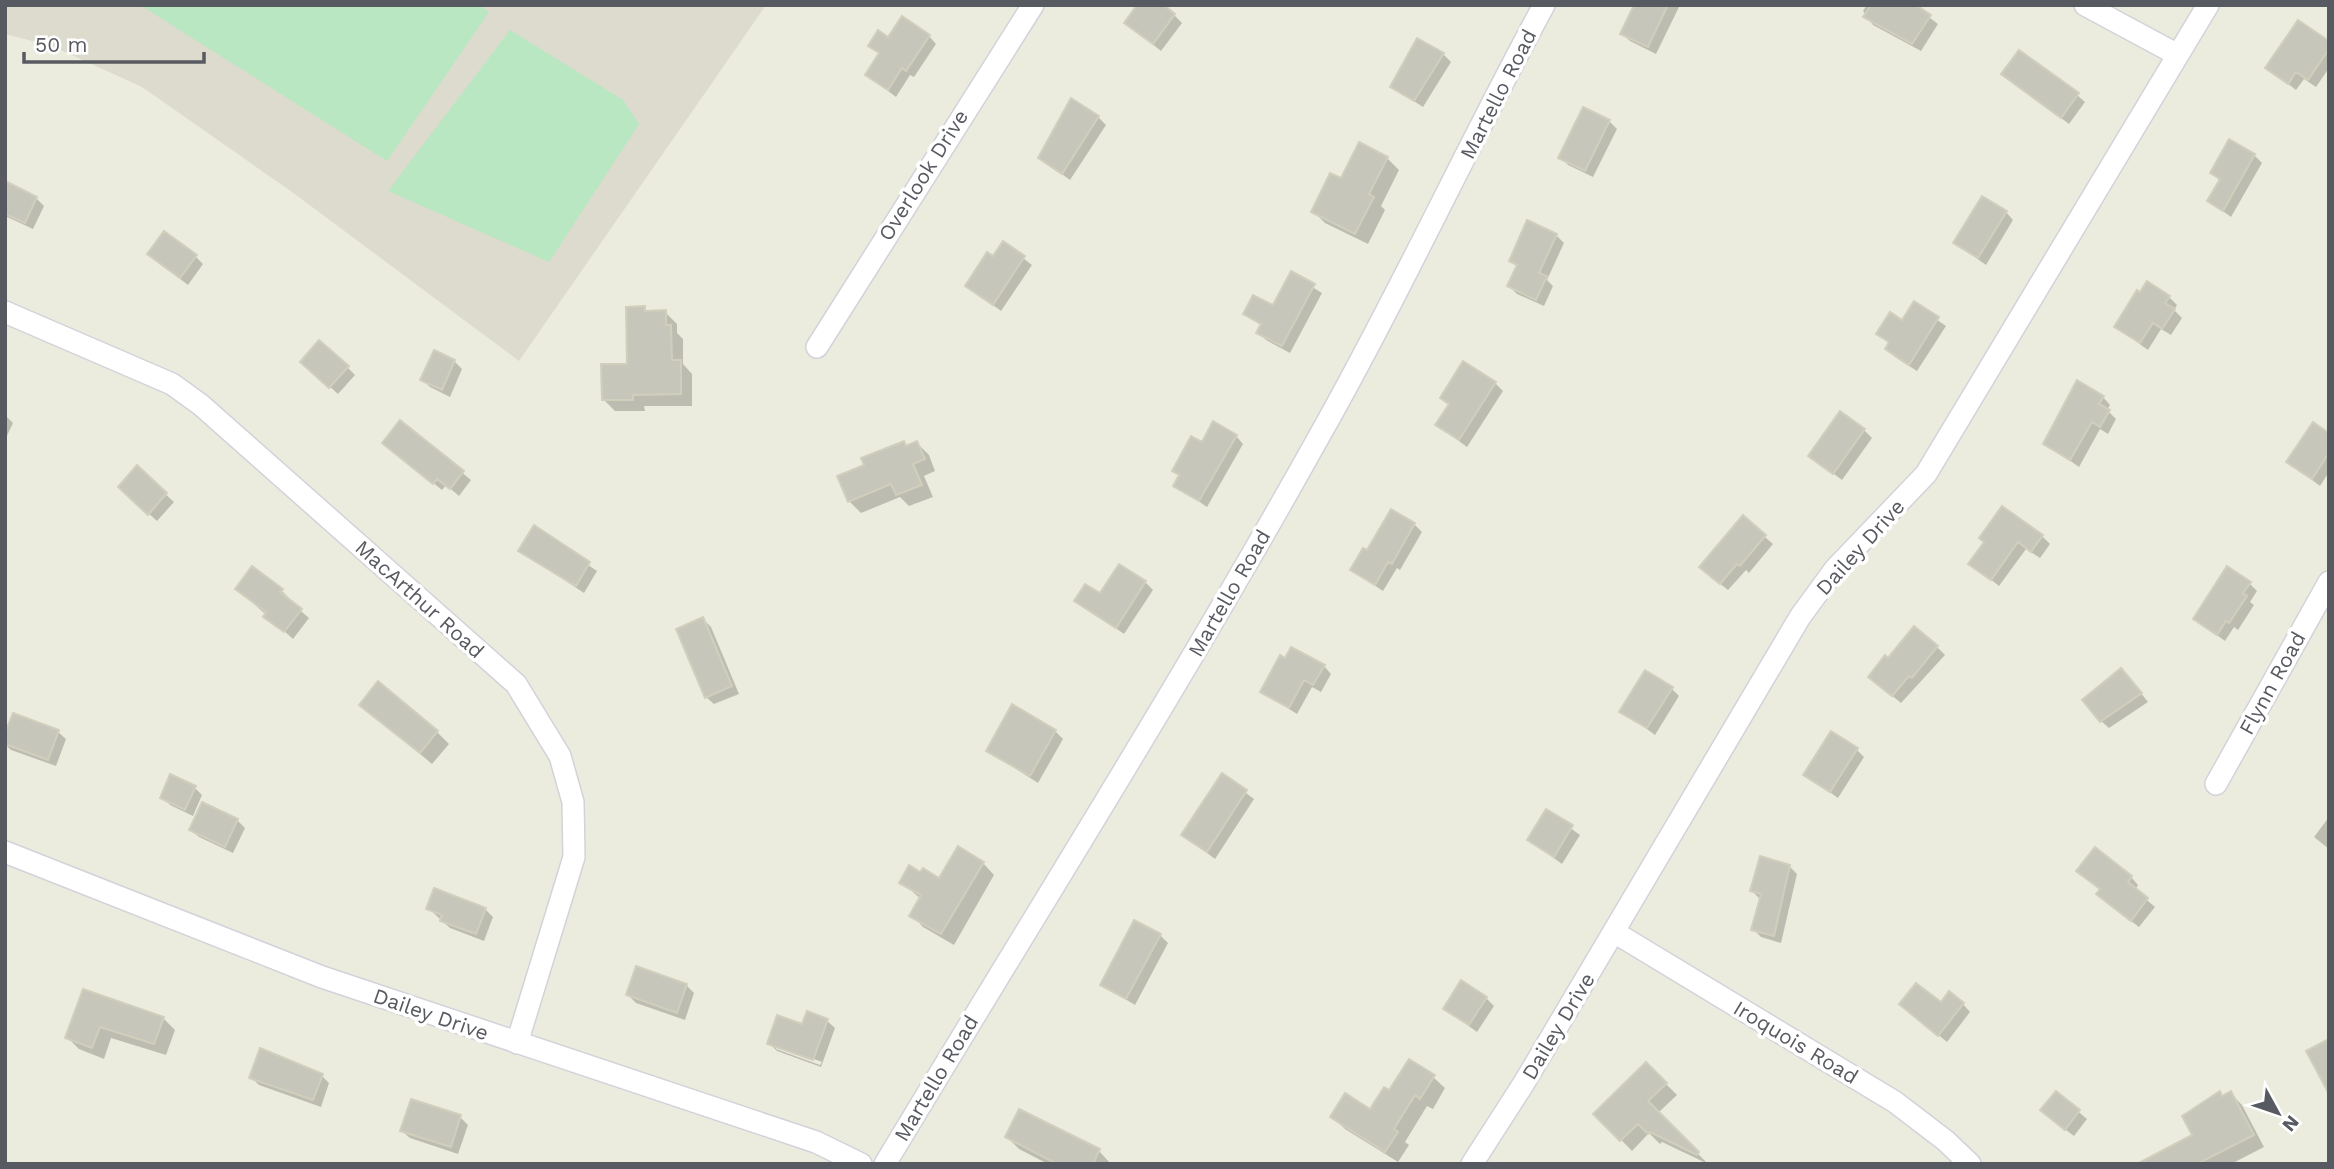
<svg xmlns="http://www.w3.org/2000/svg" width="2334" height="1169" font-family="'Work Sans',sans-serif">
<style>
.education{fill:#dcdbcd}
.green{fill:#b8e7c1}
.shadow{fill:#0003;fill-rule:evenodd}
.building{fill:#c7c6bb;stroke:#d1cfbc;stroke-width:2}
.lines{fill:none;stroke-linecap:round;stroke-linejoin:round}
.minor-casing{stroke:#d2d3da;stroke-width:24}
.minor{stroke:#fff;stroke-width:21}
.labels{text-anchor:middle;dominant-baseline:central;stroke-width:7;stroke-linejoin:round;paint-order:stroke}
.street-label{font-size:21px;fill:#585a61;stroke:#fff}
</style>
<rect width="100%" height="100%" fill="#ececde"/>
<!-- education -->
<path class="education" d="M5,5h761l-247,356 -227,-169 -150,-105 -90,-41 -47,-12z"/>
<!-- green -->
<path class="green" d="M140,5h339l10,7 -102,149z
M510,30l113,70 16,24 -90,138 -161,-71z"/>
<!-- shadow -->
<path class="shadow" d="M1636,5l43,2 -23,47 -26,-13 -8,-7z
M1867,5h46l25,19 -17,27 -48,-26 -10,-14z
M1174,15l8,8 -21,28 -35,-28z
M929,36l7,8 -22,33 -4,-2 -14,22 -29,-22 13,-21 -9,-9 18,-6z
M2329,43v25l-13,19 -12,-8 -8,11 -28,-22z
M1443,54l8,8 -28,45 -31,-20z
M2003,74l74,21 8,7 -16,22z
M1098,117l8,8 -36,55 -30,-22z
M1609,121l8,8 -24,48 -25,-12 -7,-8z
M2254,155l8,8 -31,54 -22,-16 11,-20 -8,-8z
M1387,158l12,12 -18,36 4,4 -17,34 -43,-21 -12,-12 29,-30z
M5,183l31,15 8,8 -11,23 -28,-13z
M2006,212l7,8 -27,45 -31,-22z
M1556,235l8,8 -17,37 6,6 -9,20 -27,-12 -8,-8 9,-19 -7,-6z
M1003,243l29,22 -31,46 -34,-25z
M196,257l7,7 -15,21 -31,-24z
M1291,274l31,19 -32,60 -24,-13 -8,-8 4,-6 -17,-12 29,-7z
M2169,297l8,8 -3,5 8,8 -11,17 -10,-6 -13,21 -32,-23z
M1914,304l32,22 -29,45 -22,-14 -8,-8 3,-5 -12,-10 24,-12z
M628,309l37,3 12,12v9l6,6v25l9,10v32h-48l1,5h-30l-12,-12 26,-33z
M435,352l19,9 8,8 -12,28 -20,-10 -7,-7z
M347,367l8,8 -17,19 -28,-25z
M1495,383l8,8 -36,56 -30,-22 13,-19 -8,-8z
M2103,397l7,8 -3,5 9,9 -8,15 -8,-5 -21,38 -33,-23z
M5,415l8,8 -8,17z
M400,422l71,58 -12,16 -13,-11 -4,5 -50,-40z
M1864,430l8,8 -30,42 -32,-24z
M2329,435v37l-9,14 -32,-24z
M1236,436l7,8 -36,63 -32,-22 5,-9 -6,-6 28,-26z
M903,443l4,4 10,-4 12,12 6,16 -11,5 9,21 -24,9 -9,-9 -39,16 -12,-12 17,-35z
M137,468l37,34 -17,19 -29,-26z
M1743,518l30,26 -24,29 -3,-3 -18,20 -19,-15z
M1414,524l8,8 -22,38 -3,-2 -14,23 -31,-21 15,-17z
M534,528l63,43 -13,22 -64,-42z
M2042,536l8,8 -10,14 -14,-9 -27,37 -28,-22 15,-22z
M252,569l30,22 7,7 -1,2 21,18 -16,21 -48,-43z
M1145,582l8,8 -29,44 -47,-33z
M2249,583l8,8 -7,11 4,3 -16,25 -4,-3 -9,14 -30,-22z
M703,619l8,8 28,67 -25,10 -8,-7z
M1937,647l8,8 -44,48 -23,-19 11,-24z
M1324,666l7,8 -10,18 -9,-5 -15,27 -35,-22z
M2129,678l19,24 -39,26 -8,-7z
M1671,688l8,8 -24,39 -33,-24z
M361,704l76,28 12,12 -17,20z
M1055,731l8,8 -25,44 -50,-32z
M58,732l8,7 -10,27 -45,-16 -6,-6z
M1857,750l7,7 -26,41 -33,-23z
M1223,776l31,23 -39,60 -32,-24z
M195,788l7,7 -9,21 -23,-11 -8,-8z
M1547,811l33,24 -18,29 -33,-24z
M2329,817v32l-15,-12z
M237,820l8,8 -12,25 -34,-16 -8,-7z
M983,863l11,12 -40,70 -31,-18 -11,-12 9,-16 -20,-17 20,-8 19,6z
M1789,866l8,8 -16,69 -20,-6 -8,-8 7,-30 -8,-8z
M2131,877l7,8 -3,5 20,17 -16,20 -33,-25z
M435,890l51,20 7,7 -9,24 -34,-13 -22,-20z
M1160,935l8,8 -33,62 -33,-20z
M686,985l8,8 -9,27 -49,-17 -8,-8z
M84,991l79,27 12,12 -9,25 -55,-17 -7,21 -25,-10 -12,-12z
M1486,998l8,8 -17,26 -32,-23z
M1901,1004h62l7,8 -23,30z
M827,1021l8,7 -14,39 -44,-16 -8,-8zM776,1045l46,17 -2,3 -44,-16z
M1646,1064l31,31 -19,18 50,51 -46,-22 -2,2 -11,-11 -17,18 -36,-37z
M322,1076l7,7 -8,24 -62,-22 -8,-8z
M1433,1077l12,11 -12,21 -6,-3 -22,36 4,3 -11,17 -53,-33 -12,-12 38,-5 19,-19z
M2056,1093l31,26 -13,17 -24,-18z
M2230,1093l12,12 22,42 -33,17h-67l31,-28 25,-42 3,3z
M1020,1111l79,40 12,13h-63l-29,-15 -12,-12z
M460,1117l8,8 -10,29 -48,-16 -8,-7z"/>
<!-- building -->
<path class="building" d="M1137,5h27l11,9 -22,30 -29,-21z
M1634,5h34l-20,42 -28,-13z
M1871,5h45l15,10 -19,29 -49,-27z
M902,16l28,19 -24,36 -4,-3 -14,22 -23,-15 14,-22 -11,-7 10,-16 10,7z
M2298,20l31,21v8l-21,31 -12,-8 -8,12 -23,-16z
M1417,38l27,15 -30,48 -24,-14z
M2019,50l60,43 -18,25 -60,-44z
M1071,98l28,18 -37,58 -24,-16z
M1583,107l27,13 -25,51 -27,-13z
M2229,139l26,15 -32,57 -16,-10 13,-22 -10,-6z
M1359,142l29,15 -19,37 5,3 -19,37 -44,-22 19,-39 11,5z
M5,181l32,16 -12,26 -20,-9z
M1982,196l25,15 -29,47 -25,-15z
M1527,220l30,14 -18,39 8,3 -11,24 -29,-14 10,-21 -8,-4z
M164,231l33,24 -17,23 -33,-24z
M1003,241l22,15 -32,49 -28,-19 22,-34 6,4z
M1291,271l24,13 -33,62 -26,-13 5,-9 -18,-10 10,-19 20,10z
M2147,281l23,15 -5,7 10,6 -13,20 -9,-6 -13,20 -26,-16 23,-37 3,2z
M1914,301l25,16 -30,48 -24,-16 4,-7 -13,-8 14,-22 12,8z
M645,306v5l21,-1v15h5l1,35h9v34l-48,1v5h-31l-1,-36h26l-1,-57z
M319,340l30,26 -20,22 -29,-26z
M434,350l21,10 -13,30 -22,-10z
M1463,361l33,21 -37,58 -24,-15 14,-21 -9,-6z
M2077,380l27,16 -5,8 11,6 -10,17 -8,-5 -22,38 -27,-16z
M1840,411l25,18 -32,45 -25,-18z
M400,420l64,51 -14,18 -13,-10 -4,5 -51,-41z
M1213,421l24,14 -38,66 -26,-15 6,-11 -7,-4 19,-35 11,6z
M2313,422l16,11v20l-17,26 -26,-17z
M904,441l2,5 11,-5 8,18 -12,5 9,21 -26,10 -5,-11 -43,18 -11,-26 27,-11 -3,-7z
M137,465l30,28 -19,22 -30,-28z
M2002,506l41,29 -12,17 -13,-10 -27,38 -23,-16 16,-22 -5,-4z
M1391,509l24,14 -23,41 -4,-2 -13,23 -25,-15 13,-22 4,2z
M1743,515l23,20 -26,31 -3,-2 -17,20 -21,-17z
M534,525l56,37 -14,24 -58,-35z
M1119,564l27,17 -30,47 -42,-27 11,-17 15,9z
M252,566l31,23 -3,3 22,17 -18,23 -21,-15 3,-5 -31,-23z
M2227,566l24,16 -8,11 4,3 -18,27 -3,-2 -9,14 -24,-16z
M703,617l29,69 -27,12 -29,-69z
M1914,626l24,20 -26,32 -3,-2 -17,20 -24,-19 17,-22 3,3z
M1291,647l34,18 -12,20 -9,-5 -15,28 -29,-16 20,-37 5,3z
M2121,668l21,25 -42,29 -18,-22z
M1645,670l28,17 -26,41 -28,-16z
M378,681l60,50 -18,22 -61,-48z
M1012,704l44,26 -26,46 -44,-25z
M13,713l46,17 -11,30 -43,-16v-11z
M1831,731l27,17 -28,44 -27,-17z
M1222,773l25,17 -40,62 -26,-17z
M170,774l26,12 -11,24 -25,-12z
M202,802l36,17 -13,28 -36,-17z
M1546,809l27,16 -19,32 -27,-17z
M958,846l26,16 -43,72 -32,-18 12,-21 -22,-12 10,-18 11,7 3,-4 16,10z
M2095,847l37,29 -4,6 20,16 -17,23 -35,-27 4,-5 -24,-18z
M1760,856l30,9 -16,71 -23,-6 10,-36 -11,-3z
M434,888l52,20 -10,26 -36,-13 2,-6 -16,-6z
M1134,920l27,14 -35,65 -26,-14z
M636,966l51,18 -10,29 -51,-18z
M1461,980l26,17 -18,28 -26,-16z
M1916,983l25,19 8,-11 15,12 -26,33 -39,-32z
M83,989l81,28 -10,27 -54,-17 -8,21 -27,-10z
M807,1011l21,8 -15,41 -46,-16 10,-29 25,9z
M2329,1039v55l-23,-43z
M260,1048l63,26 -10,26 -64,-22z
M1409,1059l26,16 -15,24 -5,-4 -21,34 4,3 -13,20 -55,-35 15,-24 25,16 14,-22 5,3z
M1646,1062l21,21 -19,18 51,51 -2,3 -47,-23 -2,2 -10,-10 -18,17 -27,-27z
M2056,1091l24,19 -15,20 -25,-20z
M2220,1091l2,5 9,-5 23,44 -57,29h-60l55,-29 -10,-19z
M411,1099l50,16 -10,32 -51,-16z
M1019,1109l81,40 -7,15h-36l-52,-27z"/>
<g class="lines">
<!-- minor casing -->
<g class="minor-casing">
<path id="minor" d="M2085,5l93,50
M5,312l167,72 29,21 315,279 44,72 13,46 1,55 -57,186
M817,347l216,-342
M2216,784l113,-202
M5,852l317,125 494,165 45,22
M1614,932l281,170 51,39 24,23
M885,1164c146,-243 298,-483 436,-731 79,-140 146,-286 223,-428
M1472,1164l52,-81 276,-466 35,-48 91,-95 282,-469"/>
</g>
<!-- minor -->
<use href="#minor" class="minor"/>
</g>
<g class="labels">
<!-- street labels -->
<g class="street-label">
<text transform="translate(1498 94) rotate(-63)">Martello Road</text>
<text transform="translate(923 175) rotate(-58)">Overlook Drive</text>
<text transform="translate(1860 547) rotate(-48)">Dailey Drive</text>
<text transform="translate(1229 593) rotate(-60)">Martello Road</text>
<text transform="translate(420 599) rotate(42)">MacArthur Road</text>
<text transform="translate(2272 683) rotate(-61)">Flynn Road</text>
<text transform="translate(431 1014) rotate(19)">Dailey Drive</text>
<text transform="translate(1558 1026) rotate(-59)">Dailey Drive</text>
<text transform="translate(1796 1042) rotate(31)">Iroquois Road</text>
<text transform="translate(936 1078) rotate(-59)">Martello Road</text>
</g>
</g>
<!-- border -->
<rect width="2334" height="1169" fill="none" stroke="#585a61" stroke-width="14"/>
<!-- north arrow -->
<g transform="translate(2278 1113) rotate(130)" stroke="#ffffff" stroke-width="5" paint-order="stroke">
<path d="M0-5L12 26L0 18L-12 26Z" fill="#585a61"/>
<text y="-10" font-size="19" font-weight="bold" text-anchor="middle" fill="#585a61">N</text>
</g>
<!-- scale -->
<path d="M24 52v10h180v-10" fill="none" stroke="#585a61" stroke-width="3.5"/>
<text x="35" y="52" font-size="21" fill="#585a61" stroke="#ffffff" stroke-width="5" paint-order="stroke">50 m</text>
</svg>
